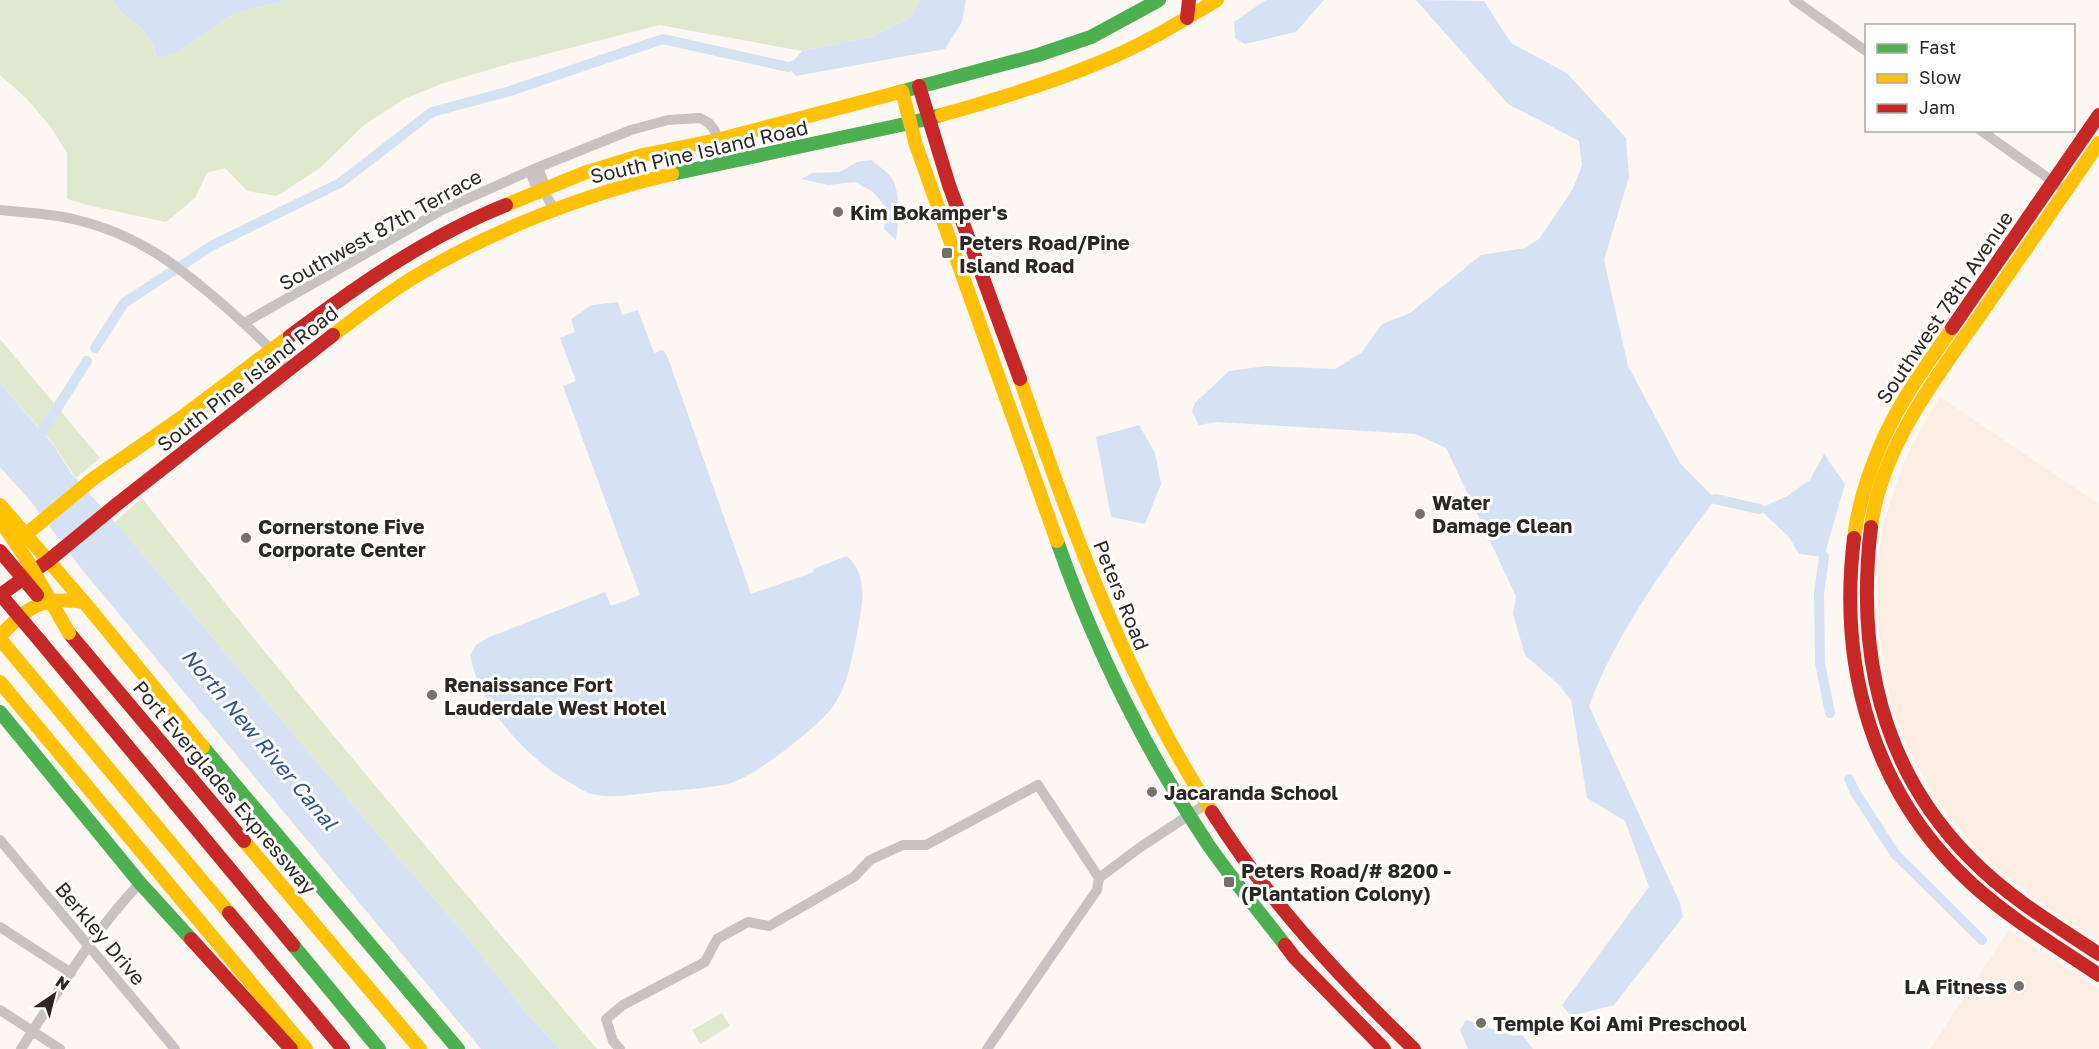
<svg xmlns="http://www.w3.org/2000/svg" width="2099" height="1049" font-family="'Golos Text',sans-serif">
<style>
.built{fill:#fceee3}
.green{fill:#e0e9d0}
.water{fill:#d6e1f4}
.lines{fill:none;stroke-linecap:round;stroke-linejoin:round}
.canal{stroke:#d6e1f4;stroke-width:10}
.street{stroke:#c6c3c2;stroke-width:10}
.fast{stroke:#4caf50;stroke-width:14}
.slow{stroke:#ffc107;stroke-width:14}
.jam{stroke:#c62828;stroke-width:14}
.slow-bridge{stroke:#ffc107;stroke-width:14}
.jam-bridge{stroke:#c62828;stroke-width:14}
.poi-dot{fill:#75706b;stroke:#fff;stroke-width:2}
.labels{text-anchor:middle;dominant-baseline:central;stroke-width:6;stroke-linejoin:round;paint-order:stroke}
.street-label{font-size:20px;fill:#2c2723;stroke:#fff}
.poi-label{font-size:20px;font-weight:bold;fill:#2c2723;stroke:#fff;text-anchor:start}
.water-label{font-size:21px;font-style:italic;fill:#31548f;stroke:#fff}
</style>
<rect width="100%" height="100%" fill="#fcf7f2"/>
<!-- built -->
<path class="built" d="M1940,397l159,107v438l-69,-47 -30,-24 -30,-30 -32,-39 -30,-53 -17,-45 -10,-56 -4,-37v-44l7,-47 21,-60 19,-37z
M2009,930l90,60v59h-169z"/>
<!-- green -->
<path class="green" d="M0,0h114c6,18 20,18 30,31 7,9 10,18 13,27l17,-4 61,-41 53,-13h632l-9,17 -40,20 -69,14 -143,-26 -147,38 -68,20 -38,15 -42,27 -44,43 -43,28 -30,-5 -22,-23 -18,5 -12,25 -29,24 -75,-16 -24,-7v-46l-17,-27 -24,-28 -26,-23z
M0,339l100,119 -24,20 -22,-33 -54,-62z
M142,498c147,188 301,369 455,551h-37l-33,-35 -63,-81 -89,-102 -246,-293 -15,-15z
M722,1013l8,13 -30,18 -8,-14z"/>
<!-- water -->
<path class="water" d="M114,0h174l-53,13 -61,41 -17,4c-3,-10 -6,-18 -13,-27 -10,-13 -24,-13 -30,-31z
M920,0h46l-4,22 -17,27 -149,27 -8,-9 14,-16 69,-14 40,-20z
M1266,0h58l-28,32 -51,12 -10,-6 -1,-16z
M1416,0l68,1 27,42 56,30 59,65 3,39 -25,83 24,106 52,97 35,36c-48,65 -98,132 -126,207l91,197 3,14 -69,88 -43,11 -9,-11 87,-118 -24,-66 -38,-23 -16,-98 -13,-16 -33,-29 -12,-41 3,-18 -70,-148 -30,-14 -200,-12 -17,3 -7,-14 3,-8 34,-32 37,-5 69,3 26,-16 21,-29 28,-11 71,-58 44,-7 14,-9 34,-50 9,-24 -3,-24 -71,-37z
M871,160c6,5 13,9 18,15 13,13 9,48 7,65l-12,-11 3,-21 -14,-16 -18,-10 -27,3 -27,-6 11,-6 28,-1 17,-10z
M618,302l4,13 16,-5 16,43 9,-3 5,8 83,236 63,-22 -1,-3 34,-13c21,19 16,46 11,72 -5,25 -10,60 -27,81 -18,22 -80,71 -107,76 -23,4 -46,5 -68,7 -21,2 -43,7 -64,2 -6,-1 -11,-5 -16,-8 -47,-24 -96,-78 -106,-131l6,-10 11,-7 118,-46 6,14 29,-11 -77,-209 13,-5 -16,-43 15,-6 -4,-13 21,-14z
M0,383l54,63 18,28 57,64 246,293 89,102 63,81 33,35h-79l-397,-477 -52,-69 -32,-36z
M1139,425l16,28 6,31 -16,40 -34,-7 -15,-80z
M1824,454l21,30 -21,73 -25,-3 -10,-17 -30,-28 28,-13 23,-16z
M1466,1020l48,16 8,-1 11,14h-65l-8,-19z"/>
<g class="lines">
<!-- canal -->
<path class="canal" d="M95,348l29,-45 89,-58 127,-62 92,-71 78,-21 153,-52 125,28 13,-3
M35,443l52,-82
M1715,499l44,10
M1824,557l-5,37 1,69 10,50
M1849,779l6,13 40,62 87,86"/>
<!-- street -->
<path class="street" d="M1794,0l72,51
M1980,130l85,60
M543,190l-6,-1 -6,-15 3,-5 5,1 6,15 -2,5 12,21
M0,210c25,3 52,3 77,10 63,15 104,48 151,89 22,20 43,38 62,61
M244,323l198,-113 92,-41 97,-39 37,-10 32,-2 9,5 6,8 2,9
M0,840l175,209
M0,927l71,46
M0,1010l60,39
M21,1049c37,-57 72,-117 119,-166
M620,1049l-7,-8 -7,-22 17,-14 82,-43 12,-23 31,-17 21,4 85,-49 16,-17 33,-15h23l112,-60 61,93
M987,1049l110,-159 2,-12 43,-32 64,-42"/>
<!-- fast -->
<path class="fast" d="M896,93l142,-38 53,-18 68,-37
M672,174l238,-51 31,-8
M1057,541c37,106 88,208 150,302 24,35 52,68 78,102
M0,712l140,171 51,56
M203,747l255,302
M293,945l86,104"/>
<!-- slow -->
<path class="slow" d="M902,91l14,54 141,396
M941,115c54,-15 110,-32 162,-54 40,-16 77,-39 114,-61
M506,205l78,-32 59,-18 74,-15 179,-47
M333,335c25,-19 51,-39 78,-56 77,-47 173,-85 261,-105
M1020,379c53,152 104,297 192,433
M0,505l84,97 119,145
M1871,527c11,-83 68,-153 114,-219 38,-55 76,-110 114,-165
M1854,538c6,-48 26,-99 51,-140 14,-24 32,-47 47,-70
M18,541l76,-63 84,-58 112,-84
M0,636c29,-30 42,-40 84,-34
M0,639l229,274
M0,682l306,367
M244,841l176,208"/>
<!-- jam -->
<path class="jam" d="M1187,18l2,-18
M919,86l30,99 71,194
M1952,328l147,-213
M290,336c67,-50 138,-100 216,-131
M1871,527c-15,125 9,241 100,332 37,38 84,66 128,95
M1854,538c-16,131 19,256 119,347 39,35 83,61 126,90
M0,595l48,-34 68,-56 217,-170
M69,633l175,208
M40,641l253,304
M1212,812c56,88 127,165 202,237
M229,913l114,136
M191,939l100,110
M1285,945l9,12 90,92"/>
<!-- slow-bridge -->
<path class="slow-bridge" d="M0,520l27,40 42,73"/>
<!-- jam-bridge -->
<path class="jam-bridge" d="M0,551l37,44
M0,594l40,47"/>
</g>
<!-- markers -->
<g class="poi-dot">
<circle cx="838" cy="212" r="6"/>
<rect x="941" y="247" width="12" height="12" rx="3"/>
<circle cx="1420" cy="514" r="6"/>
<circle cx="246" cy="538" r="6"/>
<circle cx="432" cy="695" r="6"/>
<circle cx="1152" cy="792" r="6"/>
<rect x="1223" y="876" width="12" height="12" rx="3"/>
<circle cx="2019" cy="986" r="6"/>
<circle cx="1481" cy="1023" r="6"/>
</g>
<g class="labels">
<!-- street labels -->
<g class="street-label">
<text transform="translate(699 151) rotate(-13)">South Pine Island Road</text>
<text transform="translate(380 229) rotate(-29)">Southwest 87th Terrace</text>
<text transform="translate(1944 307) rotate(-56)">Southwest 78th Avenue</text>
<text transform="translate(247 378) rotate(-38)">South Pine Island Road</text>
<text transform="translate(1122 595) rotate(68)">Peters Road</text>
<text transform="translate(225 787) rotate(50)">Port Everglades Expressway</text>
<text transform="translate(101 933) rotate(50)">Berkley Drive</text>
</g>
<!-- poi labels -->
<g class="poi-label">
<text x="850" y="212">Kim Bokamper's</text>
<text x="959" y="242">Peters Road/Pine<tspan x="959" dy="23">Island Road</tspan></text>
<text x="1432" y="502">Water<tspan x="1432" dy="23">Damage Clean</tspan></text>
<text x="258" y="526">Cornerstone Five<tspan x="258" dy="23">Corporate Center</tspan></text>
<text x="444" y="684">Renaissance Fort<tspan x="444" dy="23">Lauderdale West Hotel</tspan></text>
<text x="1164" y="792">Jacaranda School</text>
<text x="1241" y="870">Peters Road/# 8200 -<tspan x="1241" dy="23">(Plantation Colony)</tspan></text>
<text x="2007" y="986" text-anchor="end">LA Fitness</text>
<text x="1493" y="1023">Temple Koi Ami Preschool</text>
</g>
<!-- water labels -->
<g class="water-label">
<text transform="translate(260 739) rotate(50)">North New River Canal</text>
</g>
</g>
<!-- legend -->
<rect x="1865" y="24" width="210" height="108" fill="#ffffff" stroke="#aba9a7" stroke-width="1.5"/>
<rect x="1877" y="44" width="30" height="9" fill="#4caf50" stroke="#aba9a7" stroke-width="1.5"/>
<text x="1919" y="54" font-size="18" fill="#2c2723">Fast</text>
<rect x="1877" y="74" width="30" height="9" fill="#ffc107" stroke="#aba9a7" stroke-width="1.5"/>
<text x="1919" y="84" font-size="18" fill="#2c2723">Slow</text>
<rect x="1877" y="104" width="30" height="9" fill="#c62828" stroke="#aba9a7" stroke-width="1.5"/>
<text x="1919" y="114" font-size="18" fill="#2c2723">Jam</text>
<!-- north arrow -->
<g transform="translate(54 995) rotate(35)" stroke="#ffffff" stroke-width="4.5" paint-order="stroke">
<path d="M0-4.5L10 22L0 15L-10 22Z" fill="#2c2723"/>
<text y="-9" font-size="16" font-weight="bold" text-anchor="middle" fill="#2c2723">N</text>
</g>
</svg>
